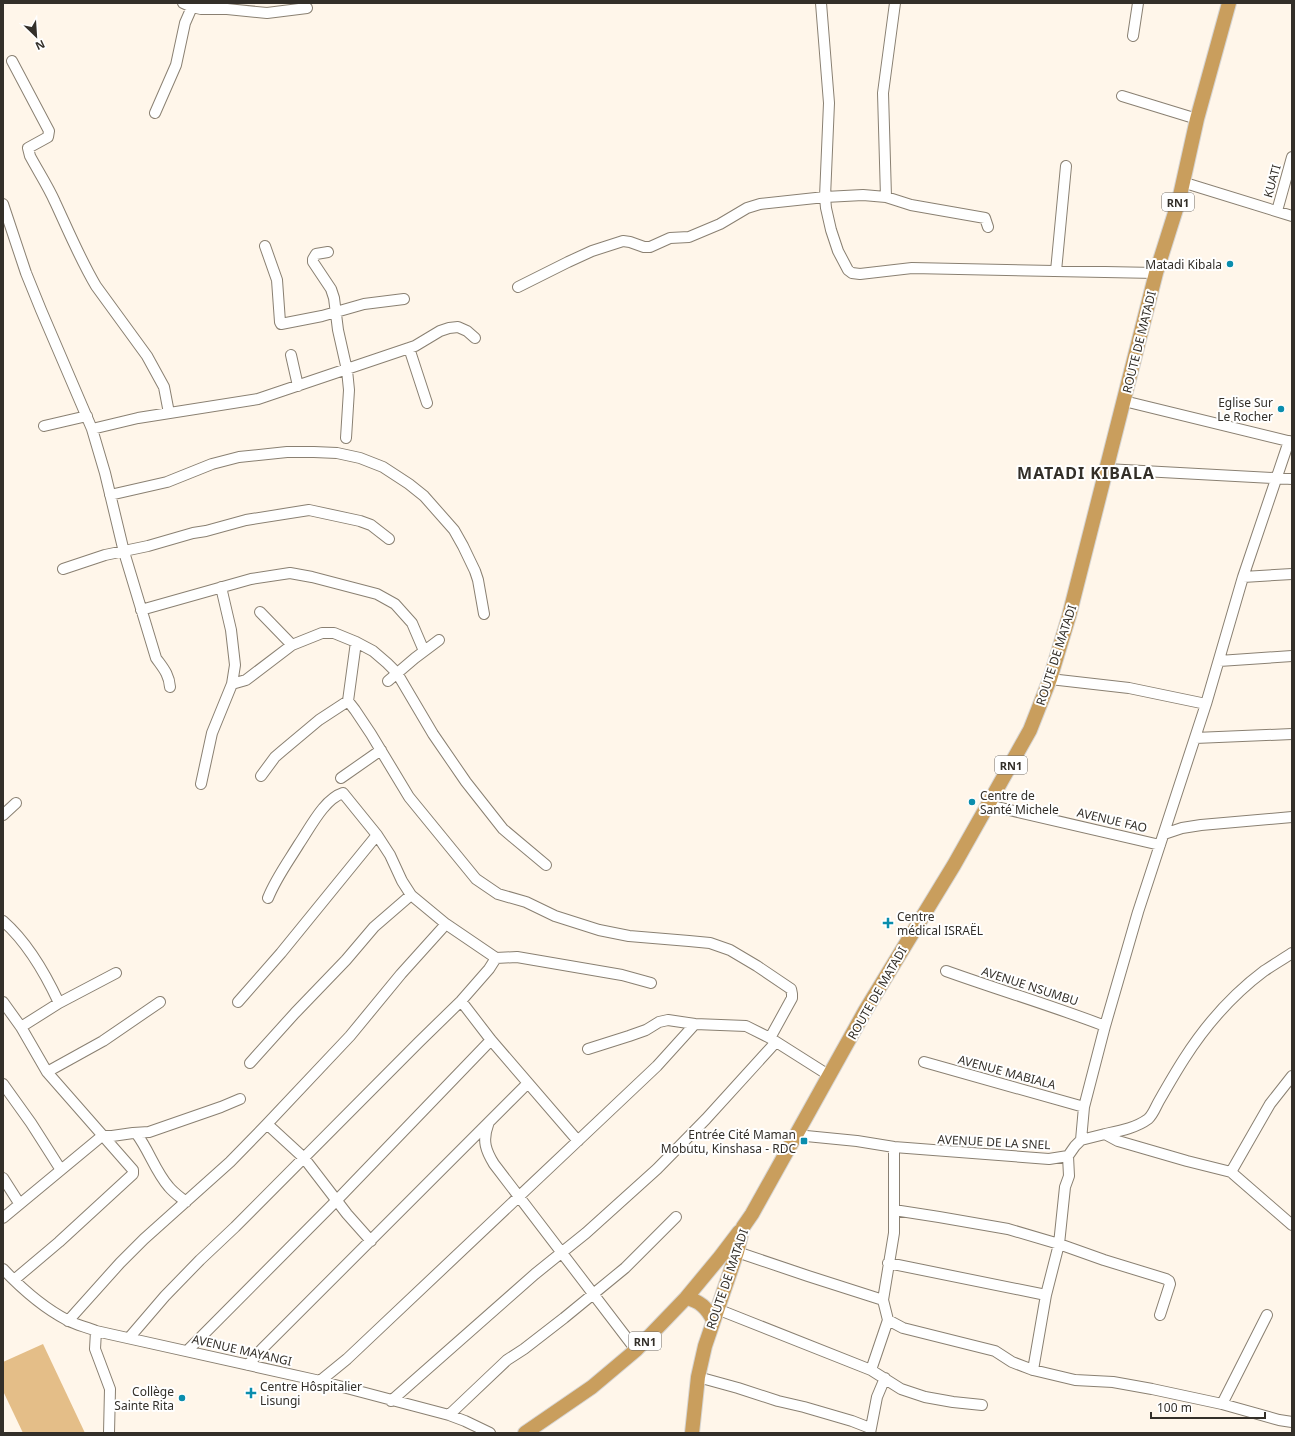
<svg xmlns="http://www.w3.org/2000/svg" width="1295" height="1436" font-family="'Noto Sans',sans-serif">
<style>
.green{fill:#e4be88}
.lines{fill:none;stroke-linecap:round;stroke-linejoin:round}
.minor-casing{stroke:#8a8072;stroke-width:12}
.highway-casing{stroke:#d6d5d4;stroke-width:16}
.minor{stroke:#fff;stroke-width:10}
.highway{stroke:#c99e5d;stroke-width:14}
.poi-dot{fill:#0a8dad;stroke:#fff;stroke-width:1.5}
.labels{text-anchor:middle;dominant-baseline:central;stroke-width:4;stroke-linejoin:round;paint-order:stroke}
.shield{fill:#fff;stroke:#706d69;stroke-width:1}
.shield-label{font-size:11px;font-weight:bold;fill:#332f29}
.street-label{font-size:12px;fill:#332f29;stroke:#fff}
.poi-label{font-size:12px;fill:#332f29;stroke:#fff;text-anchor:end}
.district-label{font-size:16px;font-weight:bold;letter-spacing:1px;fill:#332f29;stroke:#fff}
</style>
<rect width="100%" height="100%" fill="#fff6ea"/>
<!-- green -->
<path class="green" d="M43,1344l42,89h-62l-20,-42v-29z"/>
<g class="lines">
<!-- minor casing -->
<g class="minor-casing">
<path id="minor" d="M183,3l9,4 9,2h26l40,4 40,-5
M821,3l8,100 -4,94 1,11 5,22 7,21 10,19 4,3 8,1 52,-6 244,5
M1133,36l5,-33
M12,61l37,70 -1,6 -20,11 2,8c8,15 18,30 25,46 13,28 25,57 41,84l51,70 17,31 5,26
M1122,96l75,23
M155,113l21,-48 9,-42 7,-16
M1182,182l110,34
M886,197l-3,-104 12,-90
M3,204l23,69 15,37 51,119 13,44 19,79 32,106c7,10 13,16 14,29
M1277,211l15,-54
M265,246l12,34 3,42 1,2 41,-8 42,-12 40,-5
M328,252l-12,2 -3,5v3l18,27 3,9 4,32 9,40 2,20 -3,48
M1056,271l10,-105
M518,287l50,-25 24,-11 31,-10 7,1 14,5h6l20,-9 19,-1 31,-13 27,-16 13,-4 65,-7 38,-2 23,2 25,8 74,13 3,9
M409,348l18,55
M291,355l7,31
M1124,401l168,41
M44,426l43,-10
M92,429l46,-11 120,-19 157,-53 25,-15 9,-3 9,-1 9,4 8,7
M1106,469l186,10
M110,495l57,-13 45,-18 27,-7 48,-5h27l23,1 23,5 23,9 26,17 15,12 30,34 9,16 12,25 3,9 6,34
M63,569l42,-14 43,-9 45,-13 13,-2 40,-11 63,-10 51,11 11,4 18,14
M1243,577l49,-3
M141,610l110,-31 39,-6 22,4 65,17 18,10 17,19 12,28
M260,612l32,33
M1219,661l73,-5
M1050,679l79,9 77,16
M388,681l27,-23 24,-18
M232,684l14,-4 46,-35 30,-12h12l22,9 17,9 14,12 10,10 36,61 33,48 37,47 43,36
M348,701l8,-59
M1195,738l97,-4
M261,776l14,-19 7,-6 37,-31 29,-19 7,9 16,24 38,63 67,82 22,15 28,8 29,14 44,14 30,6 60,5 21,2 20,7 27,16 34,23 1,5v4l-22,40
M341,778l40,-28
M201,784l11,-51 20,-49 3,-19 -4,-35 -10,-43
M988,805l172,40
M3,815l13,-12
M1164,834l18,-6 19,-3 91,-8
M268,898c8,-20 20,-36 31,-54 11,-16 25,-45 44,-51l34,42 13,20 12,26 9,14 35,29 50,34 21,-1 105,18 29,8
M3,921c24,21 43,54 56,82
M946,971c53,19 107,35 159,55
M461,1001l30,39 87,101
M3,1002l18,25 26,45 86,98v4l-74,68 -45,38
M238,1002l43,-49 96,-118
M21,1027l38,-24 57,-30
M588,1049l41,-13 17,-6 13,-8 9,-2 27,4 51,2 24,12 60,38
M924,1062l160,45
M250,1063l45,-50 51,-53 28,-33 37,-32
M47,1072l56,-31 57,-39
M3,1084l28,39 30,47
M267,1124l37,34 43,56 24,27
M488,1125c-6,16 -2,26 6,39l142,186
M136,1133c13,17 19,38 33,54 5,6 11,10 17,15
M1105,1134c14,-3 31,-6 43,-15 5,-4 8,-13 11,-18 8,-14 16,-28 25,-42 21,-33 48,-64 80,-88 9,-6 19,-12 28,-18
M796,1135l61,6 37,6 155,12 19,-3 7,-10 6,-6 24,-6 13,7 69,20 44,11 39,-68 22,-28
M1081,1140l3,-33 21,-81 33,-114 68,-208 37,-127 46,-136
M1231,1172l61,53
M3,1178l16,25
M894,1210l45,7 69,12 51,15 45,16 62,19 3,2 1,3 -10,31
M3,1218l99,-82h10l21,-3 16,-1 72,-25 19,-8
M737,1252l71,24 75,24
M888,1263l158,32
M3,1269c19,20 39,38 64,51 9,5 20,7 29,11l224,50 129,34 16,6 25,12
M717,1309l154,61 30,19 24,8 28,5 29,3
M888,1320l15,8 92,23 17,11 21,8 42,10 38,2 39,7 70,15 57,16 13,2
M68,1321l52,-58 24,-24 86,-77 37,-38 83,-88 51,-62 45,-50
M96,1331l-1,18 15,40 -1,44
M129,1338l36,-42 35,-36 35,-33 184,-185 42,-41 28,-32 7,-11
M187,1351l150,-151 154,-160
M248,1365l14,-16 266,-266
M871,1370l17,-50 -5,-20 11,-67v-86
M1033,1370l13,-75 13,-51 6,-57 4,-11 -1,-20
M698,1377l40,11 40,13 26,6 48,14 18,7
M320,1381l27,-22 310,-293 38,-42
M391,1401l144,-127 51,-41 71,-64 49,-50 70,-77
M1222,1404l45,-89
M449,1415l58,-55 17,-11 40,-31 61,-50 51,-51
M870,1433l7,-36 8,-19"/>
</g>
<!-- highway casing -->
<g class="highway-casing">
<path id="highway" d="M686,1298c14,3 21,10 27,22
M525,1433l67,-46 44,-37 50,-52 34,-41 19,-25
M692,1433l6,-56 7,-31 32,-94 6,-25 9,-13 113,-203 89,-146 53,-94 23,-41 20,-51 19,-63 87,-343 23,-73 18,-81 32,-116"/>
</g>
<!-- minor -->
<use href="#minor" class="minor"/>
<!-- highway -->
<use href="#highway" class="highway"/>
</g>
<!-- markers -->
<g class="poi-dot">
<circle cx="1230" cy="264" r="4"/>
<circle cx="1281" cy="409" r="4"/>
<circle cx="972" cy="802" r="4"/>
<path d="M886 917h4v4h4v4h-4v4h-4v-4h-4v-4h4z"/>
<rect x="800" y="1137" width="8" height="8" rx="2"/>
<path d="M249 1387h4v4h4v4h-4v4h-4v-4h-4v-4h4z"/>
<circle cx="182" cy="1398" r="4"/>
</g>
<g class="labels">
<!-- shield labels -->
<g class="shield">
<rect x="1162" y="193" width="32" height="18" rx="3"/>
<rect x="995" y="756" width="32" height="18" rx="3"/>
<rect x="629" y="1332" width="32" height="18" rx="3"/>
</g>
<g class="shield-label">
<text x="1178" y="202">RN1</text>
<text x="1011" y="765">RN1</text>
<text x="645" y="1341">RN1</text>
</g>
<!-- street labels -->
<g class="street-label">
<text transform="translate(1272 181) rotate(-74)">KUATI</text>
<text transform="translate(1139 342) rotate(-76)">ROUTE DE MATADI</text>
<text transform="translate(1056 655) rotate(-72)">ROUTE DE MATADI</text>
<text transform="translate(1112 820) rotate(13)">AVENUE FAO</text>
<text transform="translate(1030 986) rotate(18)">AVENUE NSUMBU</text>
<text transform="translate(877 993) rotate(-60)">ROUTE DE MATADI</text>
<text transform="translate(1007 1072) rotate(15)">AVENUE MABIALA</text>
<text transform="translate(994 1142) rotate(3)">AVENUE DE LA SNEL</text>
<text transform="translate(727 1279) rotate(-71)">ROUTE DE MATADI</text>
<text transform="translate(242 1350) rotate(13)">AVENUE MAYANGI</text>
</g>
<!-- poi labels -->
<g class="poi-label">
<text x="1222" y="264">Matadi Kibala</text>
<text x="1273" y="402">Eglise Sur<tspan x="1273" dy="14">Le Rocher</tspan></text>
<text x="980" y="795" text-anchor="start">Centre de<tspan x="980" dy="14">Santé Michele</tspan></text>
<text x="897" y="916" text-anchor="start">Centre<tspan x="897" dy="14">médical ISRAËL</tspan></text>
<text x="796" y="1134">Entrée Cité Maman<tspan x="796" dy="14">Mobutu, Kinshasa - RDC</tspan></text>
<text x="260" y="1386" text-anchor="start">Centre Hôspitalier<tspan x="260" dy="14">Lisungi</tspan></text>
<text x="174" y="1391">Collège<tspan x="174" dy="14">Sainte Rita</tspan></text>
</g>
<!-- district labels -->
<g class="district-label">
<text x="1086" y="473">MATADI KIBALA</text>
</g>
</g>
<!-- border -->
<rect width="1295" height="1436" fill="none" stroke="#332f29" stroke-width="8"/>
<!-- north arrow -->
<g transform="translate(36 36) rotate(155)" stroke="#ffffff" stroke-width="3" paint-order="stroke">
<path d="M0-3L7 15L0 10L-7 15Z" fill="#332f29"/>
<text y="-6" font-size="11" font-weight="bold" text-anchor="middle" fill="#332f29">N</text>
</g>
<!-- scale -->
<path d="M1151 1412v6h114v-6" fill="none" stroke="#332f29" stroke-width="2"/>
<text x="1157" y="1412" font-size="12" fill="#332f29" stroke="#ffffff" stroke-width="3" paint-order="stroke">100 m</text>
</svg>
